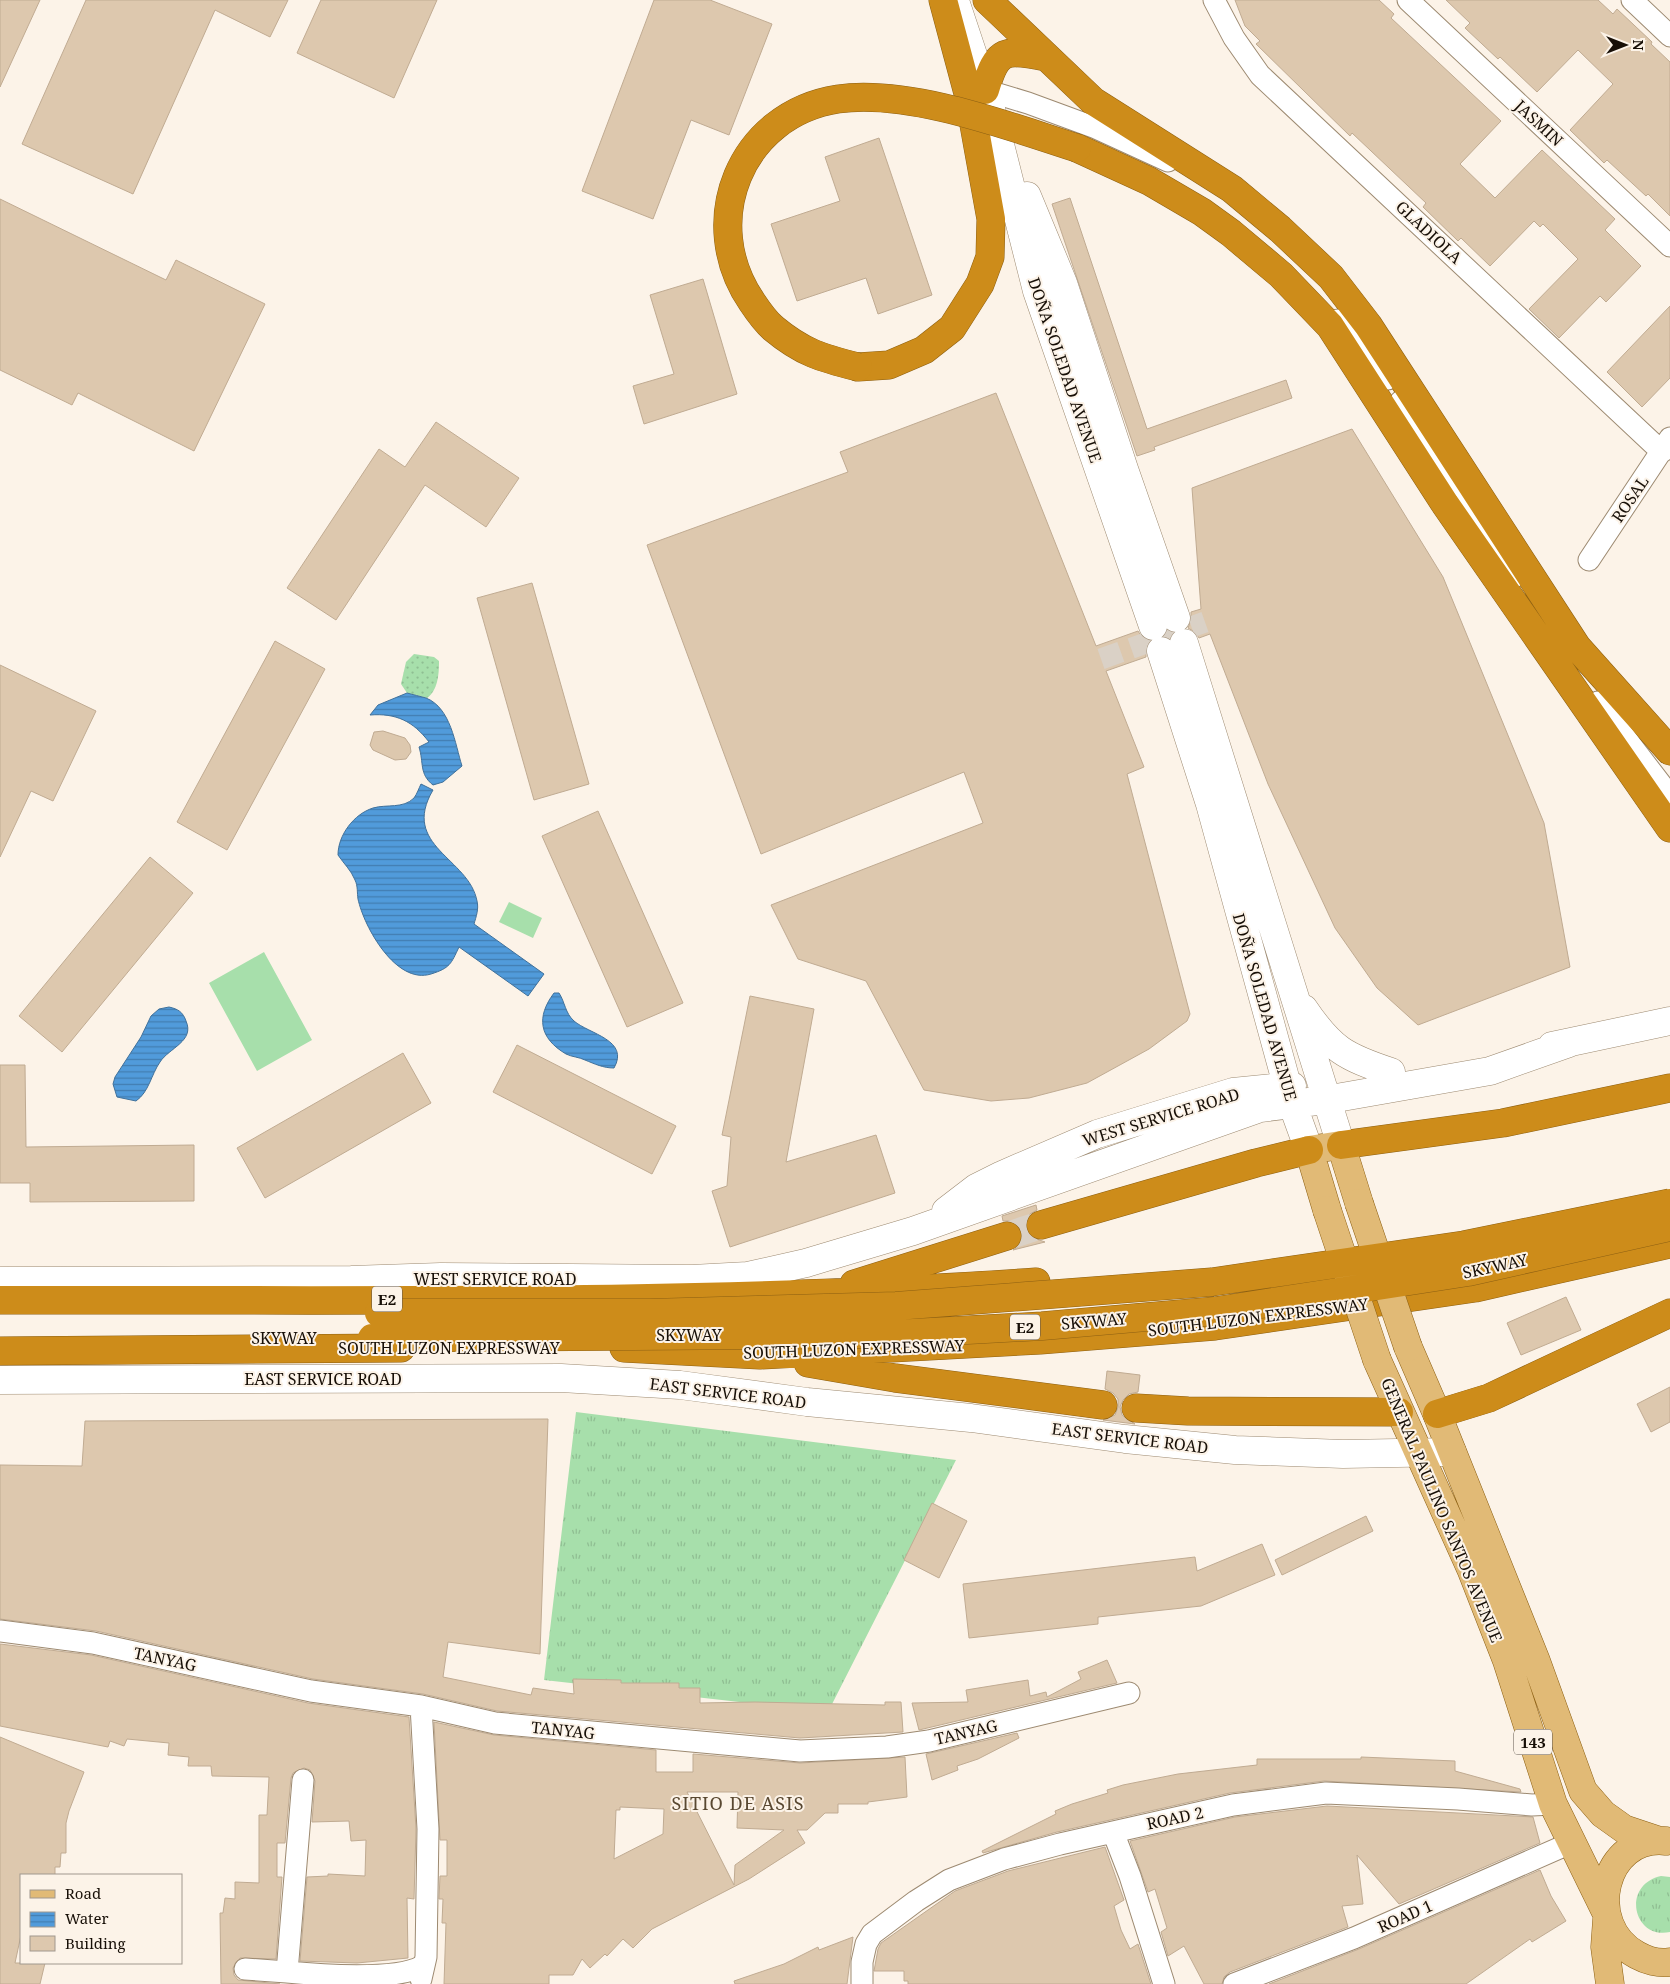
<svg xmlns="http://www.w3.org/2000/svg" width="1670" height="1984" font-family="'Noto Serif',serif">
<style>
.grass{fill:url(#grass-tufts)}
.park{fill:url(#park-dots)}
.pitch{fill:#a7dfab}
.water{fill:url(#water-rules);stroke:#40719b}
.building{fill:#ddc8ae;stroke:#c0ab92;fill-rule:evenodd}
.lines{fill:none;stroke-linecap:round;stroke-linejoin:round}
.street-tunnel{stroke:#dad1c6;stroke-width:21;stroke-dasharray:21 11;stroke-linecap:butt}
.highway-tunnel{stroke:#dad1c6;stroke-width:28;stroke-dasharray:28 14;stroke-linecap:butt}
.street-casing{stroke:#9d8a71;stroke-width:23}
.secondary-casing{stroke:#9d8a71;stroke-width:29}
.primary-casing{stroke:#8d6013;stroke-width:29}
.highway-casing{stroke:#8d6013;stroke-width:29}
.street{stroke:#fff;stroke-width:21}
.secondary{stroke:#fff;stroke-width:28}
.primary{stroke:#e1ba76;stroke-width:28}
.highway{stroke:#cd8c1a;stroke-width:28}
.primary-bridge-casing{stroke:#8d6013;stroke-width:29;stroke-linecap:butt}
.highway-bridge-casing{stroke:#8d6013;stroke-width:29;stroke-linecap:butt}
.primary-bridge{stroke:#e1ba76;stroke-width:28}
.highway-bridge{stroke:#cd8c1a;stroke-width:28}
.labels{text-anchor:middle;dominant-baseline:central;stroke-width:4;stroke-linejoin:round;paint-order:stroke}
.shield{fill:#fcf3e8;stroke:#5c534a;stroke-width:1}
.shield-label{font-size:15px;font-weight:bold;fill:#170f07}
.street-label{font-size:16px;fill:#170f07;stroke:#fcf3e8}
.neighbourhood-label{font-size:18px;letter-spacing:1px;fill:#594831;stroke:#fcf3e8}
</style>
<defs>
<pattern id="grass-tufts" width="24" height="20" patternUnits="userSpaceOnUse" patternTransform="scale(1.25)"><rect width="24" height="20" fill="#a7dfab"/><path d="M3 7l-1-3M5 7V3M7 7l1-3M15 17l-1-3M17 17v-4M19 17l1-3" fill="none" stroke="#8fbe92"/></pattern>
<pattern id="park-dots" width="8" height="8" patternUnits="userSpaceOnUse" patternTransform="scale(1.25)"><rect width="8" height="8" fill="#a7dfab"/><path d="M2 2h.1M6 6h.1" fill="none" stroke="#8fbe92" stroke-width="1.8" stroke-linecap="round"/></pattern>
<pattern id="water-rules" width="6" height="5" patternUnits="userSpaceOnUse" patternTransform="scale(1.25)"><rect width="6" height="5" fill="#519bdb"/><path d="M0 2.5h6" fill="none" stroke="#427db0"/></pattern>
</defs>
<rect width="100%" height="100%" fill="#fcf3e8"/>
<!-- grass -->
<path class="grass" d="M576,1412l380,48 -128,252 -284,-32z
M1661,1876l9,1v55c-37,8 -49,-47 -9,-56z"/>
<!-- park -->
<path class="park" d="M414,654l20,3 5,4c0,13 -1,29 -12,37l-20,-5 -6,-9 5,-22z"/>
<!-- pitch -->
<path class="pitch" d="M509,902l33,16 -9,20 -34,-16z
M264,952l48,88 -55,31 -48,-88z"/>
<!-- water -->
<path class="water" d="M407,693c6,2 13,3 19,5 25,10 29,46 36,68l-19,16 -10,3c-14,-11 -9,-22 -14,-38l10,-5c-16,-21 -33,-29 -59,-27l8,-10z
M421,784l12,6c-33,56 36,68 44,111 2,8 -1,16 -3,23l70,50 -16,22 -69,-49c-8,17 -9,21 -28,27 -35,11 -67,-47 -73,-75 -1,-6 0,-13 -3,-19 -4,-10 -11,-16 -17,-25 0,-20 16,-41 35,-47 14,-4 30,1 41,-10 3,-4 5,-10 7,-14z
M554,993h5c6,9 6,20 15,28 15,13 56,19 40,47 -11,0 -19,-4 -29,-8 -6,-3 -13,-3 -19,-6 -27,-16 -30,-37 -12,-61z
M169,1007c9,2 14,5 17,14 9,20 -17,27 -26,41 -9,13 -11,30 -24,39l-19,-4 -4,-13 2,-7 26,-40 10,-21 8,-7z"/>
<!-- building -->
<path class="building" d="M0,0h40l-40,87z
M86,0h202l-18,37 -55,-27 -82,184 -111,-50z
M321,0h116l-43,98 -97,-45z
M654,0h56l62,24 -43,111 -38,-15 -38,99 -71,-28z
M1235,0h144l15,14 -3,4 110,103 -41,43 35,34 47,-48 73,69 -10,11 36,36 -35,36 -6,-6 -41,42 -30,-29 49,-50 -35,-35 -3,3 -6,-6 -44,45 -29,-28 -3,3 -35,-34 3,-4 -74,-70 -2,3 -94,-92 4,-3 -15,-15z
M1446,0h152l15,14 4,-5 35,33 -1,2 19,18v154l-22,-22 -2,2 -39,-36 -3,3 -34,-33 43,-46 -35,-34 -41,42 -37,-35 -2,2 -33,-31 5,-5z
M879,138l53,157 -54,19 -12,-36 -69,23 -26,-77 69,-23 -15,-44z
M1070,198l77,231 139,-49 6,18 -138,49 1,3 -18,6 -85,-252z
M0,199l166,81 10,-20 89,44 -71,147 -116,-58 -6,12 -72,-35z
M703,279l34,115 -93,30 -11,-38 41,-12 -24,-79z
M1670,306v72l-28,29 -35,-35z
M996,393l100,253 42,-15 4,6 7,4 -3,7v9l-40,14 38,96 -17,7 63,240 -3,7 -38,28 -62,34 -58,15 -38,3 -67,-11 -58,-109 -68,-22 -27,-54 212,-82 -19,-51 -203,82 -114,-309 201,-73 -8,-20z
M436,422l83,56 -33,49 -61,-42 -89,135 -49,-32 92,-139 26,18z
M1352,429l91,148 101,246 26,144 -152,58 -41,-37 -42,-60 -67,-144 -58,-150 -11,4 -4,-6 -7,-4 3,-8v-8l10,-3 -9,-121z
M532,583l57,201 -55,16 -57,-202z
M275,641l50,28 -98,181 -50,-28z
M0,665l96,46 -43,90 -22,-10 -31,66z
M383,731l22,7 5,7 1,7 -5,7 -11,1 -22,-10 -3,-5 4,-13z
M598,811l85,192 -56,24 -85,-191z
M150,857l43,36 -131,159 -43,-36z
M750,996l64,13 -28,153 90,-27 19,58 -165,54 -18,-56 15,-5 4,-49 -9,-2z
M517,1045l159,81 -24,48 -159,-82z
M403,1053l28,50 -166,95 -28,-50z
M0,1065h25l1,82 168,-2v56l-164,1v-19h-30z
M1036,1205l1,5 -7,4 -4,7v8l5,8 14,5 -32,8 6,-4 3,-6v-9l-5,-7 -6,-3h-8l-1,-5z
M1566,1297l15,33 -60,25 -14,-32z
M1107,1371l33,4 -2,17 -9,2 -6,6 -3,7 2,8 13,9 -32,-4 12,-5 3,-8v-8l-5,-6 -8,-4z
M1670,1387v35l-19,10 -14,-28z
M548,1419l-8,235 -92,-12 -5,35 88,18 2,-7 41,6 -1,-15 48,1v3h58v5h21v15l55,-1 130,3v-3h16l2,30 -103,6 -303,-27 -74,-17 -110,-15 -217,-48 -96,-12v-154l82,1 3,-45z
M932,1503l35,18 -28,57 -35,-18z
M1366,1516l7,15 -91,44 -7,-15z
M1262,1544l13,31 -74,31 -103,11v7l-129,14 -6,-54 232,-27 2,14z
M0,1644l91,11 217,48 101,14 7,112 -2,70 -7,-1 1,60 -51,5 -57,-2 7,-84 21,-1v-2l37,2 1,-36 -15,1 -2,-20 -37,1 3,-41 -5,-11 -6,-2 -11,5 -2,5 -6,65h-8v34h5l-6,82 -36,-1 -7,10 1,7 4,5 42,4h-59l-1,-71h3l2,-15 10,1v-17l24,1v-68h8l2,-38 -57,-1 -1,-10h-23l1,-9 -21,-2 1,-12 -42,-4 -3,7 -14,-5 -2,6 -108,-21z
M1107,1660l10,23 -198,47 -7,-27 56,-1 -2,-12 62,-10 2,16 16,-4 1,5 34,-18 -3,-7z
M434,1722l60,13 162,15v22h37v-18l107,9 105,-6 2,40 -39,5v2h-30v9h-13l-18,17h-10l8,13 -56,36 -97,50 -19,19 -10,-9 -16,17 -2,-2 -15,14 -8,-9 -9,16h-24v9h-105l2,-61h-4l1,-24h-4l1,-23h7v-36h-7zM687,1792h51l-1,36 47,2 -49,35 -1,20zM620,1807l44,2 -1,25 -49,25 2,-49h4z
M1017,1733l2,5 -41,21 -21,7 1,4 -26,10 -6,-26z
M0,1737l84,35 -15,39 -3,12v30h-5l-1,14h-5v8h-34v60l-6,28h30l-5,21h-40z
M1361,1757l94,4v10l65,18 1,3 -197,-11 -94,12 -173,39 -74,21 -1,-2 74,-37 -1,-3 17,-7 36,-11 -1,-3 16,-5 55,-11 79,-9v-6h104z
M1327,1806l206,11 7,26 -141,61 -42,-49 6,49 -21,2 6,21 -118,45 -6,5 -2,7h-18l-20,-38 -16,10 -7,-24 6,-4 -12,-39 -7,3 -18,-51 105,-24z
M1105,1847l19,53 -10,6 7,24 9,19 8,-5 13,40h-243v-3h-4v-10h-30l4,-22 3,-6 74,-52 53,-20z
M1540,1870l11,26 15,25 -34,21 -2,-3 -64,45h-197l90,-35z
M853,1937l-6,47h-112l-1,-3 50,-17 34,-17 1,3z"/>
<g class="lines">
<!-- street-tunnel -->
<path class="street-tunnel" d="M1101,659l104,-37"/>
<!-- highway-tunnel -->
<path class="highway-tunnel" d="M1007,1236l34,-11"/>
<!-- street casing -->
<g class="street-casing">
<path id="street" d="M1214,0l20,38 26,37 402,377
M1408,0l262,246
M1632,0l38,36
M973,95l12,-5 43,13 68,25 72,33
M1338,320l50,59
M1401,401l111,178
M1589,560l81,-122
M1598,702l72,94
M0,1631l93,12 218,48 110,15 74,17 305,28 87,-4 42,-6 200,-48
M303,1780l-16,192c31,3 110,9 135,-6
M1113,1832l17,44 34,108
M245,1969l42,3
M421,1979l5,-22 2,-128 -7,-123
M862,1984v-22l4,-18 6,-10 44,-33 33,-21 55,-21 56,-15 173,-39 93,-12 132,6 74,6 21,-1
M1234,1984l120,-46 219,-96"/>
</g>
<!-- secondary casing -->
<g class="secondary-casing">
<path id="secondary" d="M955,1l36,108 46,182 116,335
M1027,196l36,87 61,186 52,149
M1184,643l157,502
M1161,651l49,153 82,299 17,47
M1304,1009c27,40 41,48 87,63
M1552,1046l118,-25
M946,1211l30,-23 26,-13 95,-41 136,-42 59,-6
M0,1281l351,-1 90,-3 251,2 56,-3 58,-13 107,-32 347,-123 65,-8 165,-29 79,-28
M0,1380l561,-2 119,7 127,17 164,16 154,21 110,11 108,4 109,-2"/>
</g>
<!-- primary casing -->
<g class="primary-casing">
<path id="primary" d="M1327,1210l-18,-60 32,-5 18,58
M1408,1347l29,67 99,247 47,130 20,23 21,15 33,11
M1377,1360l94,209 36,92 46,143 52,106
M1666,1841c-63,-7 -84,84 -29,114 9,5 22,9 33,7
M1607,1919l-2,28 5,37"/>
</g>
<!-- highway casing -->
<g class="highway-casing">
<path id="highway" d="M987,0l106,101 139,88 48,40 51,48 37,48 209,322 93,104
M985,90c12,-42 20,-41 61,-33
M1077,148l72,33 53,31 29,21 50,42 49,51 115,178 225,324
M858,367l31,-2 35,-15 28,-22 28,-44 10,-27 1,-38 -22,-122 -26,-97
M1341,1145l162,-22 167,-35
M1041,1225l215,-62 53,-13
M854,1284l153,-48
M0,1300c345,-1 691,6 1036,-18
M624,1348l136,7 280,-15 175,-14 260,-38 195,-44
M0,1351l401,-3
M808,1363l87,15 208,27
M1136,1408l52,3 211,1
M1437,1414l52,-16 181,-85"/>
</g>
<!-- street -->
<use href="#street" class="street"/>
<!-- secondary -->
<use href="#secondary" class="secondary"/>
<!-- primary -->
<use href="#primary" class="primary"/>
<!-- highway -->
<use href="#highway" class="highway"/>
<!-- primary-bridge casing -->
<g class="primary-bridge-casing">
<path id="primary-bridge" d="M1359,1203l49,144
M1327,1210l50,150"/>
</g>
<!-- highway-bridge casing -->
<g class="highway-bridge-casing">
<path id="highway-bridge" d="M858,367c-36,-9 -55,-14 -85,-39 -8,-7 -15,-17 -21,-26 -55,-80 -12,-188 86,-203 72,-10 170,27 239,49
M379,1313h271l246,-7 316,-24 252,-37 206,-42
M372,1338l523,-4 147,-8 173,-15 253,-39 202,-45"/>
</g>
<!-- primary-bridge -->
<use href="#primary-bridge" class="primary-bridge"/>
<!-- highway-bridge -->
<use href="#highway-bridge" class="highway-bridge"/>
</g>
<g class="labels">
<!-- shield labels -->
<g class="shield">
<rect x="372" y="1286.5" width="30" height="25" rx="4"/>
<rect x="1010" y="1314.5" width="30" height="25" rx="4"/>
<rect x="1514" y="1729.5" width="38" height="25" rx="4"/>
</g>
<g class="shield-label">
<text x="387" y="1299">E2</text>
<text x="1025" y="1327">E2</text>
<text x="1533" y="1742">143</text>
</g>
<!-- street labels -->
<g class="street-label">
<text transform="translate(1539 123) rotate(43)">JASMIN</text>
<text transform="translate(1429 232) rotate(43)">GLADIOLA</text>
<text transform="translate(1065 370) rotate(71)">DOÑA SOLEDAD AVENUE</text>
<text transform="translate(1630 499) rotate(-56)">ROSAL</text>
<text transform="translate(1265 1007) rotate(74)">DOÑA SOLEDAD AVENUE</text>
<text transform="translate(1161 1117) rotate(-17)">WEST SERVICE ROAD</text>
<text transform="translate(1495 1266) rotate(-12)">SKYWAY</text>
<text x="495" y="1279">WEST SERVICE ROAD</text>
<text transform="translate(1258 1317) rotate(-7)">SOUTH LUZON EXPRESSWAY</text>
<text transform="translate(1094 1321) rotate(-5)">SKYWAY</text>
<text x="689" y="1335">SKYWAY</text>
<text x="284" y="1338">SKYWAY</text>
<text x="449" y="1348">SOUTH LUZON EXPRESSWAY</text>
<text transform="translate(854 1349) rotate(-2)">SOUTH LUZON EXPRESSWAY</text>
<text x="323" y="1379">EAST SERVICE ROAD</text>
<text transform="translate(728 1393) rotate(7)">EAST SERVICE ROAD</text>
<text transform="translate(1130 1438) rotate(7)">EAST SERVICE ROAD</text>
<text transform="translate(1442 1510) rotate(67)">GENERAL PAULINO SANTOS AVENUE</text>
<text transform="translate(165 1659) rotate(12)">TANYAG</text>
<text transform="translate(563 1730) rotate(6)">TANYAG</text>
<text transform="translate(966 1732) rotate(-13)">TANYAG</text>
<text transform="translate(1175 1818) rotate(-12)">ROAD 2</text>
<text transform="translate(1405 1916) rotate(-24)">ROAD 1</text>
</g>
<!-- neighbourhood labels -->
<g class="neighbourhood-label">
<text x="738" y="1803">SITIO DE ASIS</text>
</g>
</g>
<!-- legend -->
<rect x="20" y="1874" width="162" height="90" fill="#fcf3e8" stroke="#a0988e"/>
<rect x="30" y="1890" width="25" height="8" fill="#e1ba76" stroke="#a0988e"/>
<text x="65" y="1899" font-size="15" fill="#170f07">Road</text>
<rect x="30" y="1912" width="25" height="15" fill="url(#water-rules)" stroke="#a0988e"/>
<text x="65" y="1924" font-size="15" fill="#170f07">Water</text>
<rect x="30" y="1936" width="25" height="15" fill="#ddc8ae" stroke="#a0988e"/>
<text x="65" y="1949" font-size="15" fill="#170f07">Building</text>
<!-- north arrow -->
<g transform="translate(1625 45) rotate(90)" stroke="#fcf3e8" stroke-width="4" paint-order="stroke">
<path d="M0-4L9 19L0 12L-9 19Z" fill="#170f07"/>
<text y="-8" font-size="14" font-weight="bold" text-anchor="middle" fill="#170f07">N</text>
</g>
</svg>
